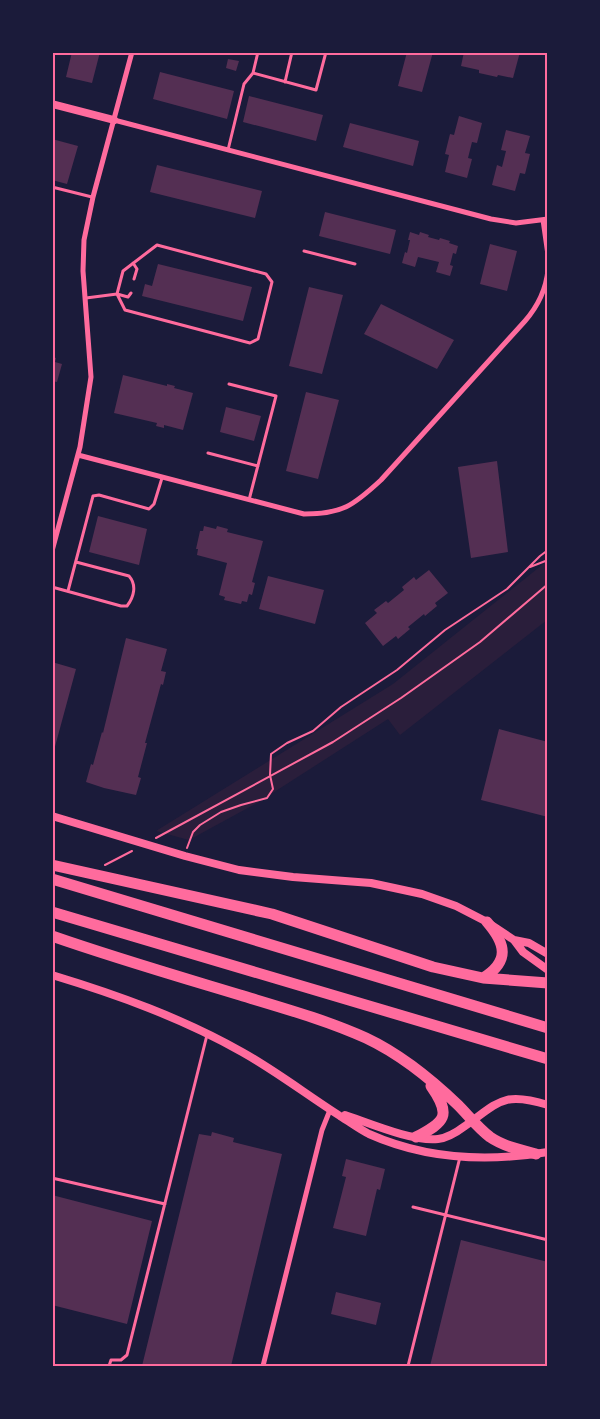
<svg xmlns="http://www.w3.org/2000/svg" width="600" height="1419" font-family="Inter,sans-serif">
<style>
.green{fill:#2a1e3b}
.building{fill:#542f53}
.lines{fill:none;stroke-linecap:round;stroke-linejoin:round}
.path{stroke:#ff6b9d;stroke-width:2}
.service{stroke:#ff6b9d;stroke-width:3}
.minor{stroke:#ff6b9d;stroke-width:5}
.tertiary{stroke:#ff6b9d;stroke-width:8}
.motorway{stroke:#ff6b9d;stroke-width:11}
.neatline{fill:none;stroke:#ff6b9d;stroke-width:2}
</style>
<rect width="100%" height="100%" fill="#1b1b3a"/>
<!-- green -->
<path class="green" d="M547,561v59l-147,115 -12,-16 -131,84 -68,37 -33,-9 237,-147z"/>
<!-- building -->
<path class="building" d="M72,52h28l-8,31 -26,-6z
M407,52h26l-11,40 -24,-6z
M464,52l32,1 24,-1 -7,26 -15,-3 -1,2 -18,-4v-3l-18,-4z
M228,59l11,2 -3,10 -10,-3z
M160,72l74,19 -7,28 -74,-20z
M249,96l74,19 -7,26 -73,-19z
M459,116l23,7 -5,20 -5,-1 -4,16 4,1 -5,19 -22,-6 4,-17 -4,-1 5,-20 4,1z
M350,123l69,18 -6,25 -70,-19z
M506,130l24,6 -5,17 5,1 -5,20 -5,-1 -5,18 -23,-6 5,-20 5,2 4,-16 -5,-1z
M52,139l26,7 -11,38 -15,-4z
M157,165l105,26 -7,27 -105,-26z
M325,212l71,18 -6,24 -71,-18z
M410,232l9,3 1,-3 9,3 -1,2 11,3 1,-2 10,3 -1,2 9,3 -2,8 -3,-1 -3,12 3,1 -3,10 -14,-4 3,-10 -21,-5 -3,10 -13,-4 3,-11 2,1 3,-13h-2z
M490,244l27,7 -10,40 -27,-7z
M158,264l94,23 -9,34 -101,-25 3,-12 7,2z
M309,287l34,8 -21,79 -33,-8z
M381,304l73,36 -17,29 -73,-35z
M52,357l4,1 -1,4 7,2 -5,18 -5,-1z
M123,375l44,11v-2l8,2 -1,2 19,5 -10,37 -19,-5v3l-8,-2 1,-3 -43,-10z
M306,392l33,8 -21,79 -32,-8z
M226,407l35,9 -7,25 -34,-9z
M497,461l11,91 -37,6 -13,-91z
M98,516l49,13 -8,36 -50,-13z
M204,526l12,3 1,-3 11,3 -1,3 36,9 -11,41 3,1 -3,12 -3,-1 -2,8 -5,-1 -1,3 -17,-4 1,-3 -6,-2 8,-32 -30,-8 1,-6h-2l4,-18h3z
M429,570l19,23 -13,10 2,3 -12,10 -1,-2 -16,13 2,2 -12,10 -2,-3 -13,10 -18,-23 12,-10 -3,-3 12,-9 2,2 16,-13 -2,-3 12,-10 2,3z
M268,576l56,14 -9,34 -56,-15z
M126,638l41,11 -6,22 5,1 -3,13 -2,-1 -16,59h2l-9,34 3,1 -5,17 -32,-7 -18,-6 5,-18 2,1 9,-33 1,1z
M52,662l24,7 -23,85h-1z
M499,729l49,13v75l-67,-17z
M212,1132l22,6 -1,4 49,12 -51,212h-89l57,-232 12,2z
M346,1159l39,10 -5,21 -3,-1 -11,47 -33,-8 13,-51 -4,-1z
M52,1195l100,26 -25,103 -75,-19z
M461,1240l87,22v104h-118z
M336,1292l45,11 -5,22 -45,-11z"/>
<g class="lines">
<!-- path -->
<path class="path" d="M530,567l18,-7
M156,838l177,-96 68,-44 79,-56 68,-58
M187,848l6,-16 7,-7 21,-13 20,-7 26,-7 6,-9 -3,-14 1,-21 16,-11 26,-12 28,-24 56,-37 48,-40 62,-41 33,-33 8,-6
M105,865l27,-14"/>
<!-- service -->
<path class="service" d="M253,73l63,17 10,-38
M285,82l7,-30
M228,150l16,-66 9,-11 5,-21
M52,187l40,10
M304,251l51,13
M133,263l4,6 -3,10
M86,298l31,-4 8,16 125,33 8,-4 14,-57 -6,-8 -109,-29 -34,26 -6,23 11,3 3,-4
M229,384l47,12 -27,104
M208,453l50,13
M52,587l69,19h6c7,-9 10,-21 2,-30l-53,-14
M68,591l25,-95 6,-1 50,14 5,-5 8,-26
M52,1178l113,26
M413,1207l135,33
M109,1366l2,-6h10l6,-5 80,-320
M408,1366l52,-209"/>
<!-- minor -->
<path class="minor" d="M114,120l377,99 25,4 32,-4
M543,220l5,35
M78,455l226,59c38,0 49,-8 77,-34l144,-159c13,-15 21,-31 23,-51
M52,551l28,-104 11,-70 -8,-106 1,-31 9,-43 39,-145
M263,1366l59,-236 8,-20"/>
<!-- tertiary -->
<path class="tertiary" d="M52,104l62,16
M52,816l133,40 54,14 54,7 78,6 51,11 34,12 31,16 27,18 9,12 25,18
M514,940l15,3 19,11
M52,975c66,20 130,43 190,77 34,19 65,43 98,64 10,6 19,13 29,18 56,25 119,28 179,18
M345,1115c24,8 68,27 93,24 9,-1 19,-7 27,-13 34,-24 38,-35 83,-21"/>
<!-- motorway -->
<path class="motorway" d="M52,865l220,49 161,53 50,11 65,5
M52,879l496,149
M52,912l496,147
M52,936c63,22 125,40 188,59 43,13 86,25 126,43 34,16 65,41 92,67 10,10 20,23 32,32 13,9 30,13 46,17
M483,978c27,-17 23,-34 4,-56
M416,1137c29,-15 36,-21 15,-51"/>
</g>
<!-- border -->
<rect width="600" height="1419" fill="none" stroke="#1b1b3a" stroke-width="108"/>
<rect x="54" y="54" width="492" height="1311" class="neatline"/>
</svg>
